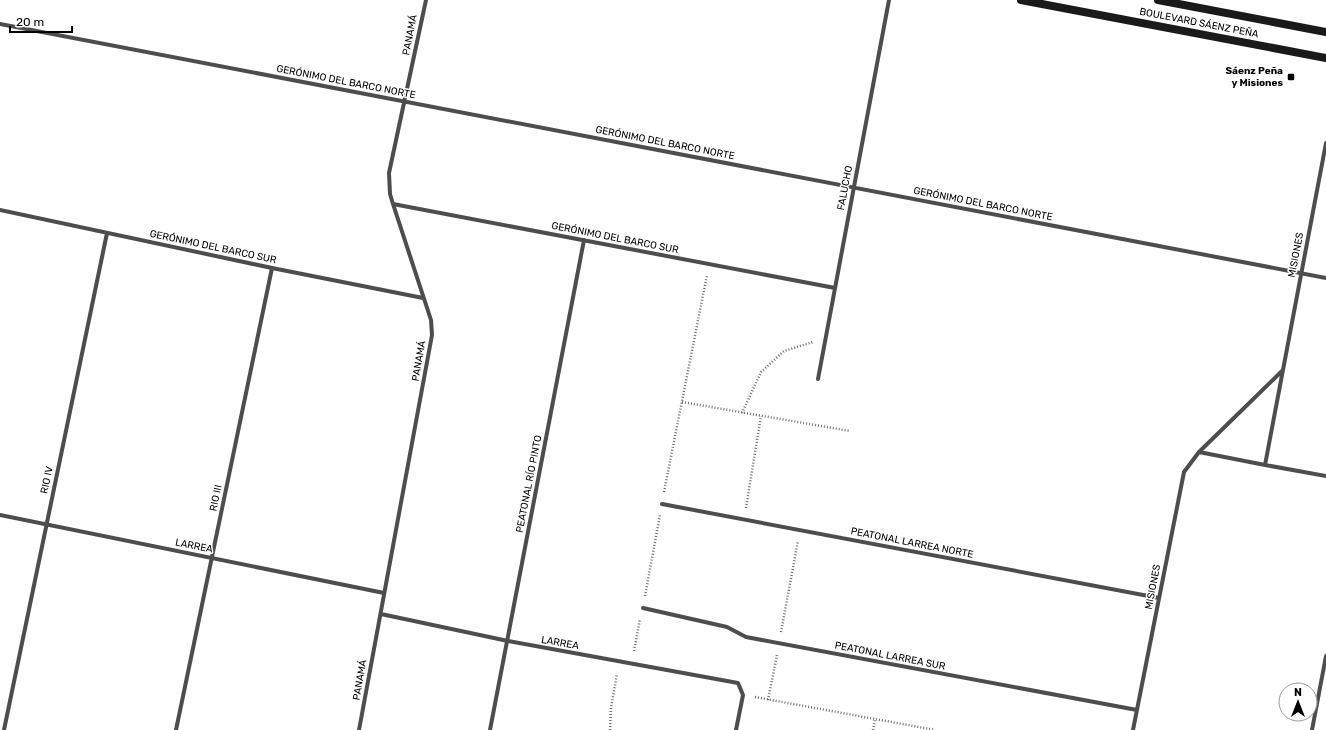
<svg xmlns="http://www.w3.org/2000/svg" width="1326" height="730" font-family="Rubik,sans-serif">
<style>
.lines{fill:none;stroke-linecap:round;stroke-linejoin:round}
.path{stroke:#6f6f6f;stroke-width:2.5;stroke-dasharray:1 2;stroke-linecap:butt}
.street{stroke:#4d4d4d;stroke-width:4}
.secondary{stroke:#1a1a1a;stroke-width:8}
.poi-dot{fill:#000;stroke:#fff;stroke-width:1.5}
.labels{text-anchor:middle;dominant-baseline:central;stroke-width:3;stroke-linejoin:round;paint-order:stroke}
.street-label{font-size:10px;fill:#000;stroke:#fff}
.poi-label{font-size:10px;font-weight:bold;fill:#000;stroke:#fff;text-anchor:end}
</style>
<rect width="100%" height="100%" fill="#fff"/>
<g class="lines">
<!-- path -->
<path class="path" d="M682,402l168,29
M742,413l19,-41 23,-21 29,-9
M664,492l43,-217
M746,508l15,-92
M645,596l15,-81
M781,632l17,-91
M634,651l6,-32
M755,697l180,33
M768,700l9,-45
M610,730l1,-22 6,-34
M873,730l2,-11"/>
<!-- street -->
<path class="street" d="M0,24l1326,254
M393,204l442,84
M0,210l272,58 151,30
M818,379l71,-379
M1199,452l83,-81
M1265,465l61,11
M662,504l497,94
M0,515l384,78
M643,608l84,19 19,10 391,73
M381,614l127,27 230,42 5,12 -7,35
M4,730l103,-497
M176,730l96,-462
M359,730l73,-395 -1,-15 -38,-116 -3,-10 -1,-21 37,-173
M490,730l94,-490
M1133,730l51,-258 15,-20 66,13 61,-322
M1312,730l14,-74"/>
<!-- secondary -->
<path class="secondary" d="M1021,0l305,58
M1158,0l168,32"/>
</g>
<!-- markers -->
<rect class="poi-dot" x="1287" y="73" width="8" height="8" rx="2"/>
<g class="labels">
<!-- street labels -->
<g class="street-label">
<text transform="translate(1199 23) rotate(11)">BOULEVARD SÁENZ PEÑA</text>
<text transform="translate(410 35) rotate(-79)">PANAMÁ</text>
<text transform="translate(346 82) rotate(11)">GERÓNIMO DEL BARCO NORTE</text>
<text transform="translate(665 143) rotate(11)">GERÓNIMO DEL BARCO NORTE</text>
<text transform="translate(845 188) rotate(-79)">FALUCHO</text>
<text transform="translate(983 204) rotate(11)">GERÓNIMO DEL BARCO NORTE</text>
<text transform="translate(615 238) rotate(11)">GERÓNIMO DEL BARCO SUR</text>
<text transform="translate(213 247) rotate(12)">GERÓNIMO DEL BARCO SUR</text>
<text transform="translate(1296 255) rotate(-79)">MISIONES</text>
<text transform="translate(419 361) rotate(-80)">PANAMÁ</text>
<text transform="translate(47 480) rotate(-78)">RIO IV</text>
<text transform="translate(529 484) rotate(-79)">PEATONAL RÍO PINTO</text>
<text transform="translate(216 498) rotate(-78)">RIO III</text>
<text transform="translate(912 543) rotate(11)">PEATONAL LARREA NORTE</text>
<text transform="translate(194 546) rotate(11)">LARREA</text>
<text transform="translate(1153 587) rotate(-79)">MISIONES</text>
<text transform="translate(560 643) rotate(10)">LARREA</text>
<text transform="translate(890 656) rotate(11)">PEATONAL LARREA SUR</text>
<text transform="translate(360 680) rotate(-80)">PANAMÁ</text>
</g>
<!-- poi labels -->
<g class="poi-label">
<text x="1283" y="71">Sáenz Peña<tspan x="1283" dy="12">y Misiones</tspan></text>
</g>
</g>
<!-- north arrow -->
<g transform="translate(1298 702)"><circle r="19" fill="#ffffff" stroke="#999999"/>
<path d="M0-3L7 15L0 10L-7 15Z" fill="#000000"/>
<text y="-6" font-size="11" font-weight="bold" text-anchor="middle" fill="#000000">N</text>
</g>
<!-- scale -->
<path d="M10 26v6h62v-6" fill="none" stroke="#000000" stroke-width="2"/>
<text x="16" y="26" font-size="12" fill="#000000" stroke="#ffffff" stroke-width="3" paint-order="stroke">20 m</text>
</svg>
